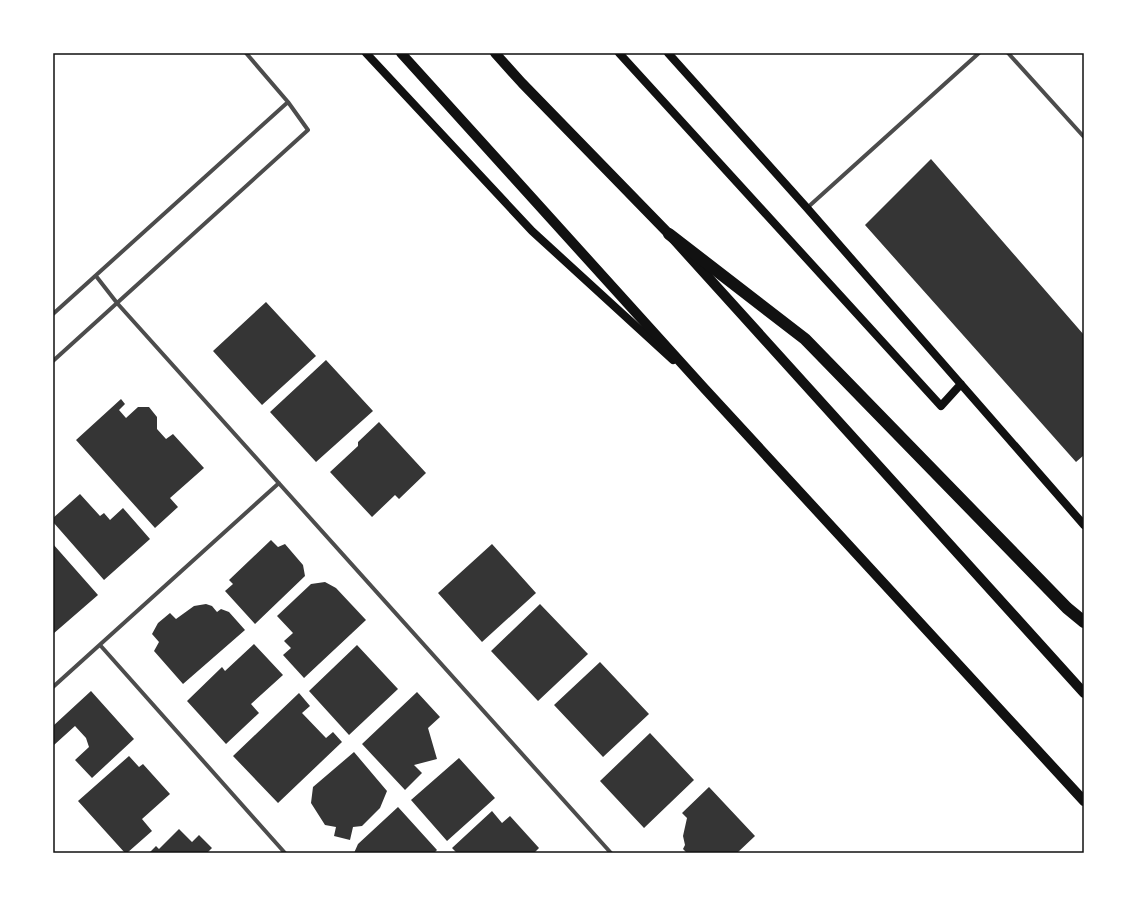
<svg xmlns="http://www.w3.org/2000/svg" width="1137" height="906" font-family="Helvetica,sans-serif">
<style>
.building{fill:#353535}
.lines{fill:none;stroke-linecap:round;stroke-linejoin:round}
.minor{stroke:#4c4c4c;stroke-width:4}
.secondary{stroke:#111;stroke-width:8}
.primary{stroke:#111;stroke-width:10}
.motorway{stroke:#111;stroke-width:12}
.neatline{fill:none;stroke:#111;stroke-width:1.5}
</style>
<rect width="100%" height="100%" fill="#fff"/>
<!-- building -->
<path class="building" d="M931,159l153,176v120l-8,7 -211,-237z
M266,302l50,54 -54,49 -49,-54z
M326,360l47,51 -57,51 -46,-50z
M121,399l4,5 -6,6 7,8 12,-11h11l8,10v12l9,10 7,-5 31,34 -34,30 8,9 -23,21 -79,-88z
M379,422l47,51 -27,26 -4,-4 -23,22 -42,-45 28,-26v-4z
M80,494l20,22 4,-3 6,7 13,-12 27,31 -46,41 -51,-58v-4z
M271,540l7,7 7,-3 18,21 2,11 -50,48 -30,-33 8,-7 -4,-4z
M53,544l45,51 -45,39z
M492,544l44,49 -54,49 -44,-49z
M325,582l11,6 30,32 -62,58 -21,-23 8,-7 -7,-7 9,-8 -16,-17 34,-32z
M206,604l6,2 5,6 4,-3 8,3 16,18 -62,54 -29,-33 5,-9 -7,-8 6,-11 12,-10 6,6 18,-13z
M540,604l48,50 -50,47 -47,-50z
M254,644l29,31 -32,29 8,9 -33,31 -39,-43 35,-34 3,4z
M357,645l41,44 -49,46 -40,-44z
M600,662l49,52 -46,43 -49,-52z
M91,691l43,48 -42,39 -17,-18 14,-13 -3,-9 -11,-12 -21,19 -1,-1v-18z
M417,692l23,25 -12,11 9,31 -23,6 8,8 -17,17 -43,-46z
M299,693l11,13 -8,7 24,25 7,-6 9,10 -64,61 -45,-47z
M650,733l44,47 -50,48 -44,-47z
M354,752l33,39 -7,17 -18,18 -9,1 -3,13 -16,-4 2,-9 -11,-2 -14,-22 2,-16z
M129,756l10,11 4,-3 27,30 -28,25 10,12 -25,22h-2l-47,-52z
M459,758l36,40 -48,43 -36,-41z
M709,787l46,49 -18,17h-50l-4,-4 2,-4 -2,-9 4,-18 -5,-5z
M398,807l39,43 -3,3h-80l4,-9z
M492,811l10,12 8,-7 29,32 -5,5h-77l-5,-5z
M179,829l13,13 7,-7 13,13 -4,4 1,1h-60l7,-7 3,3z"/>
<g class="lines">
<!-- minor -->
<path class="minor" d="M246,53l42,49
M1008,53l76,84
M807,208l172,-155
M96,276l21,27 494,550
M53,314l235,-212 20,28 -255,231
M100,645l185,208
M53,687l226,-204"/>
<!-- secondary -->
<path class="secondary" d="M366,53l166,178 141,129
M619,53l322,353 20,-22
M668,53l139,155 277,317"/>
<!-- primary -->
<path class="primary" d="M401,53l303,335 380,413
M495,53l27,30 147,151 415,459"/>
<!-- motorway -->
<path class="motorway" d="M669,234l136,105 262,269 17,14"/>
</g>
<!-- border -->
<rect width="1137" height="906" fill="none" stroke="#ffffff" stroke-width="108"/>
<rect x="54" y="54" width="1029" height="798" class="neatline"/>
</svg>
